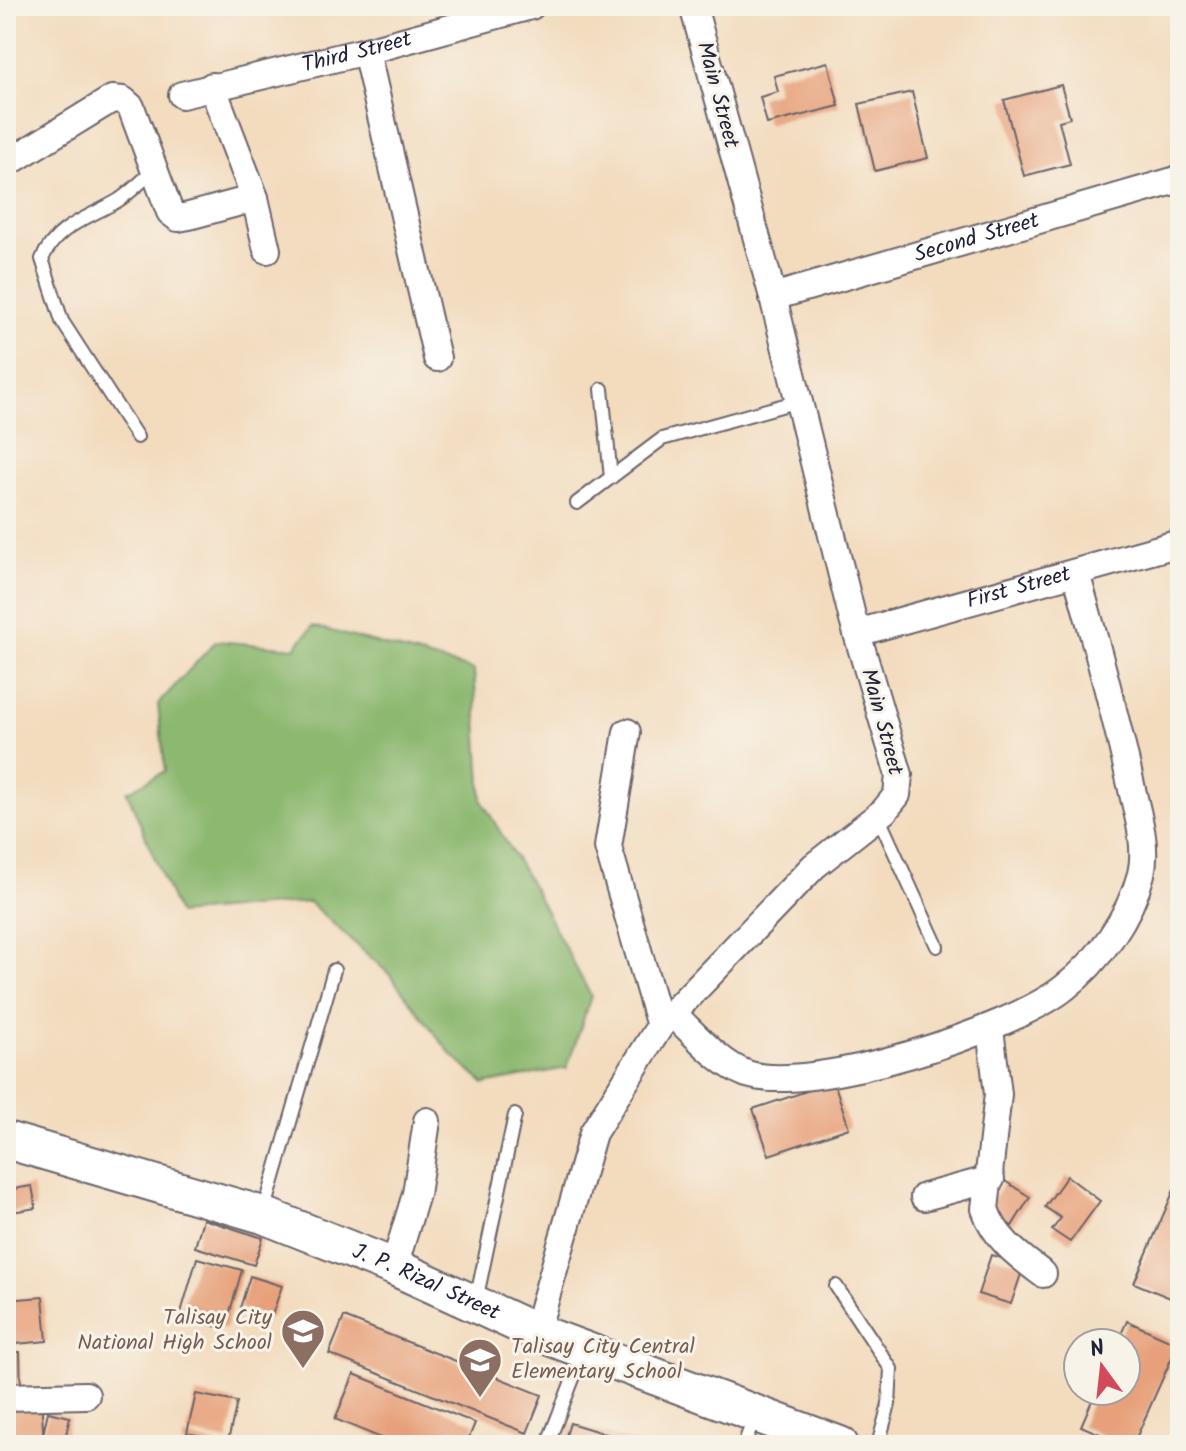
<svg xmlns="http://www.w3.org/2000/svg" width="1186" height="1451" font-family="Kalam,sans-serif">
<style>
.forest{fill:#8cb86f;stroke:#576d55;stroke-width:2}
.building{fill:#e7a079}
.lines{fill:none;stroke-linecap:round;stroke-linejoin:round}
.lane-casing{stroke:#6b6369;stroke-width:16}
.street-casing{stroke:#6b6369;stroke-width:30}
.secondary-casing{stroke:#6b6369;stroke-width:40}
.lane{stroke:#fff;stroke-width:12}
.street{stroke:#fff;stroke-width:26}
.secondary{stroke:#fff;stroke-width:36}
.labels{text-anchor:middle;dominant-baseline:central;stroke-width:6;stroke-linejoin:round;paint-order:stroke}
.street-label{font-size:22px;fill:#22223b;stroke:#f7f3e8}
.education-label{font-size:22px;fill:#785e54;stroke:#f7f3e8;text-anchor:end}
</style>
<rect width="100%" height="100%" fill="#f7f3e8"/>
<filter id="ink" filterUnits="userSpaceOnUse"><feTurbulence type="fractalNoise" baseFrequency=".0125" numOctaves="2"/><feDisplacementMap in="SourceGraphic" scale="16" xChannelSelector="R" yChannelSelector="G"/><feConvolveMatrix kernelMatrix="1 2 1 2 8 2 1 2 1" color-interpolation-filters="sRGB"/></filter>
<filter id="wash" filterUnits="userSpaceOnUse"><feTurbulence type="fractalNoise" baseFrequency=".006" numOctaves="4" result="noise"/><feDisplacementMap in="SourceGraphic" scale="32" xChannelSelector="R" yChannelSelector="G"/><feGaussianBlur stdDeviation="1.8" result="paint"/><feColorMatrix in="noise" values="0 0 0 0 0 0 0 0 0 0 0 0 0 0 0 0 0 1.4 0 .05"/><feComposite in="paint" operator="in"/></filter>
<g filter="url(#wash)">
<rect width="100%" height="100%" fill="#f3dbbe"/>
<!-- forest -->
<path class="forest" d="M313,626l161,44 8,131 52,88 57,107 -24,72 -83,16 -34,-31 -61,-79 -80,-72 -131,12 -51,-122 38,-21 -7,-67 58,-63 79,7z"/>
<g id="blocks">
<!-- building -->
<path class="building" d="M828,62l11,44 -72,18 -7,-27 18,-5 -4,-16z
M1061,85l9,33 -11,3 11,43 -46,12 -20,-76z
M912,92l16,66 -53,13 -16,-67z
M834,1082l15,46 -80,27 -16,-46z
M1067,1176l33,25 -30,41 -18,-12 9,-12 -16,-11z
M1180,1176v126l-46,-19z
M1005,1181l25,16 -18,29 -25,-16z
M32,1186l4,22 -30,5v-23z
M203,1219l60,19 -9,27 -59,-18z
M991,1255l33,10 -13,39 -33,-10z
M197,1258l45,12 -17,59 -45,-13z
M250,1276l32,10 -11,32 -31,-10z
M43,1297l4,44 -41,4v-45z
M344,1317l198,78 -15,38 -198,-79z
M1127,1321l51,23 -45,101h-8l-44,-19 15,-35h30v-48h-9z
M6,1352h14l1,43h-15z
M354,1374l121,49 -9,22h-68l-63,-26z
M196,1394l41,8 -9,39 -41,-8z
M41,1397l3,48h-38v-45z
M48,1412l22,5 -5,22 -22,-5z
M570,1423l69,21v1h-76z
M184,1436l33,8 -1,1h-34z"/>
</g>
</g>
<g filter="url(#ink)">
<use href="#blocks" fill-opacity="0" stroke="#6b6369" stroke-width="2"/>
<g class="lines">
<!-- lane casing -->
<g class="lane-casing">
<path id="lane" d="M602,389l9,89
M137,437l-75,-116 -20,-62c15,-34 47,-41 77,-59 12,-8 23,-19 34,-29
M577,503l85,-64 137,-38
M878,816l59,130
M264,1212l70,-242
M836,1286l55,83 -2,35 -11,41
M476,1301l39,-186
M547,1445l36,-92
M744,1445l10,-27"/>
</g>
<!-- street casing -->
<g class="street-casing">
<g id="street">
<path d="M366,51l71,307"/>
<path d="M212,86l43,112 12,52"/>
<path id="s1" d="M182,95l184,-44 165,-45"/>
<path d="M6,164l106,-65 11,1 8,7 39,105 8,6 11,-2 66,-18"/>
<path id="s2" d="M773,297l407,-118"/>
<path id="s3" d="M857,633l323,-90"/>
<path d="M627,732l-19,115 52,179"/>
<path d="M672,1013c21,19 47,51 75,61 65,21 264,-44 317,-86 34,-26 66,-71 77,-114 7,-29 -4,-61 -10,-89 -16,-72 -35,-142 -55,-212"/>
<path d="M990,1029l8,65 -13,115c10,30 34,47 58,65"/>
<path d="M924,1197l67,-18"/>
<path d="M394,1267l22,-73 11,-73"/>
<path d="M536,1332l57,-199 67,-107 154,-160 70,-55 13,-16 2,-20 -46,-155 -80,-323 -80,-291"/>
<path d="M6,1397l80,-2"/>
</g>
</g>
<!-- secondary casing -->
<g class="secondary-casing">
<g id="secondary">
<path id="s4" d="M6,1140l257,75 131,52 142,65 304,113"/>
</g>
</g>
<!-- lane -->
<use href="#lane" class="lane"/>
<!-- street -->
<use href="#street" class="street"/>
<!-- secondary -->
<use href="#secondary" class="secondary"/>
</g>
</g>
<!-- icons -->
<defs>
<g id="school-pin" transform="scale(2.3)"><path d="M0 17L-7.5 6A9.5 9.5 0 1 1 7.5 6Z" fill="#8d6e63" stroke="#f7f3e8"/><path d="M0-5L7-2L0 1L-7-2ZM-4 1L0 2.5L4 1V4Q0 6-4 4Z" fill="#fff"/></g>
</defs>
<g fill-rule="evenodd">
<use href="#school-pin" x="303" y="1331"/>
<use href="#school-pin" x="480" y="1360"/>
</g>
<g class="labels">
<!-- street labels -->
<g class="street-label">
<text stroke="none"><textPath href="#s1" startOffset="180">Third Street</textPath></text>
<text transform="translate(717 95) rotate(75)">Main Street</text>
<text stroke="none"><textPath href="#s2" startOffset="212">Second Street</textPath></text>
<text stroke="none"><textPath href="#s3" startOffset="168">First Street</textPath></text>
<text transform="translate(881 722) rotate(75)">Main Street</text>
<text stroke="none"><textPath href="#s4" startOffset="444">J. P. Rizal Street</textPath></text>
</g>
<!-- education labels -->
<g class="education-label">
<text x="272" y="1318">Talisay City<tspan x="272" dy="25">National High School</tspan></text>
<text x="511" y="1347" text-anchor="start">Talisay City Central<tspan x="511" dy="25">Elementary School</tspan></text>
</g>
</g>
<!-- margin -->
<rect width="1186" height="1451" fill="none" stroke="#f7f3e8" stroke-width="32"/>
<!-- north arrow -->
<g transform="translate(1102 1367) rotate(345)"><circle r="38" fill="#f7f3e8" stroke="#a29fa3" stroke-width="2"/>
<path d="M0-6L14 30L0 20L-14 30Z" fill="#d1495b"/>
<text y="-12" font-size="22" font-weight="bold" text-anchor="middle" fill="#22223b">N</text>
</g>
</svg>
